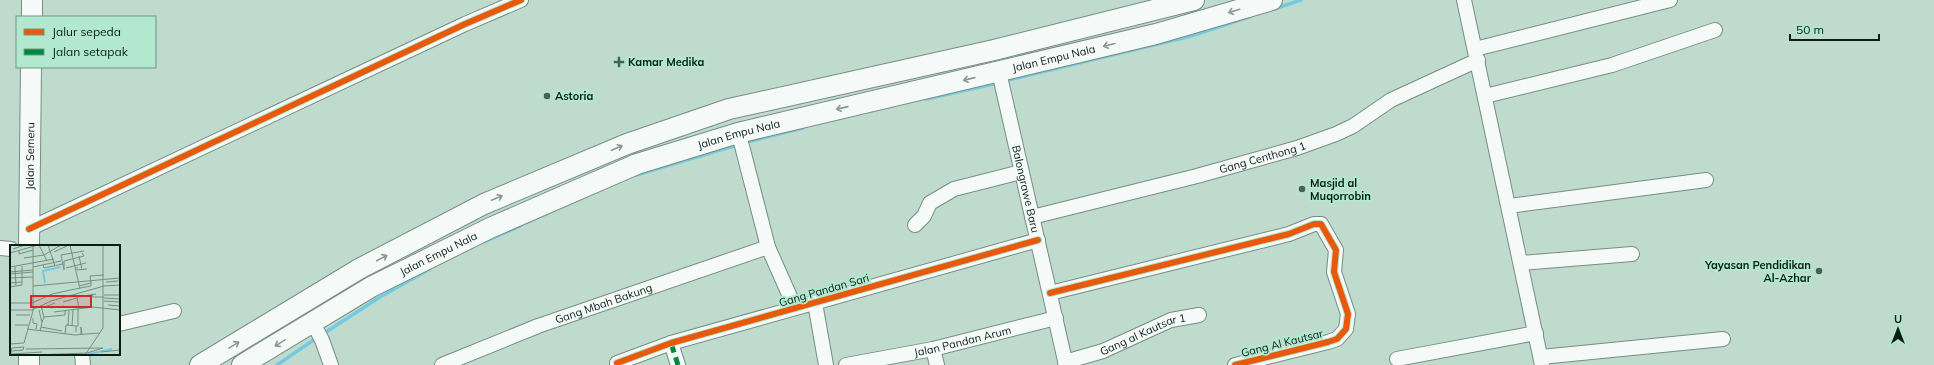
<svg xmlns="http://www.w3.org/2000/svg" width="1934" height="365" font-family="Mulish,sans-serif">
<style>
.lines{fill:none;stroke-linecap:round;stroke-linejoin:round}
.stream{stroke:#75cae1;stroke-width:3.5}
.street-casing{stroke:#788d83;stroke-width:16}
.secondary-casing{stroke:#788d83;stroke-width:22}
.street{stroke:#f5faf8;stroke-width:14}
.secondary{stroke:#f5faf8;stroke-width:20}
.quiet{stroke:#00873e;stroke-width:5;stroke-dasharray:10 5;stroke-linecap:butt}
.cycleway-casing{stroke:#b2e8ce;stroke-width:8}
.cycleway{stroke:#e8590c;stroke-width:6}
.oneway{stroke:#8a9792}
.poi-dot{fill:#486055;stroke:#b2e8ce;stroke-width:1.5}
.labels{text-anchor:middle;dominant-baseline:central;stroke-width:4;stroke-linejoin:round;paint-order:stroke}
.street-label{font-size:11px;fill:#081e15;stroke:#b2e8ce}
.poi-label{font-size:11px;font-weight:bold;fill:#081e15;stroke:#b2e8ce;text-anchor:start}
.inset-river{fill:none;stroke:#75cae1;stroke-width:2}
.inset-road{fill:none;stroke:#768f83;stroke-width:1}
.view{fill:#d62828;fill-opacity:0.15;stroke:#d62828;stroke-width:2}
.inset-edge{fill:none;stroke:#081e15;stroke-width:2}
</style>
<rect width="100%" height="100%" fill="#bfdbcd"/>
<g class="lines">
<!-- stream -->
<path class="stream" d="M1274,9l27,-9
M1004,81l187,-45 58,-19
M926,99l72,-16
M743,143l60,-15
M636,175l101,-30
M484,242l36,-16
M323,334l57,-37 50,-28
M277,365l41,-28"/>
<!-- street casing -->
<g class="street-casing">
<g id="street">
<path d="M1464,0l78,365"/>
<path d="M1475,49l195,-49"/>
<path id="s1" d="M999,72l67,293"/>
<path d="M1485,96l127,-31 103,-35"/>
<path d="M738,133l4,13 26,101 27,61"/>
<path d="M1509,206l197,-26"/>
<path id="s2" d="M1032,217l165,-41 100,-28 39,-14 17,-8 38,-26 87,-40"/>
<path d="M915,225l9,-9 6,-13 24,-14 67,-17"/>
<path d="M29,229l436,-205 56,-24"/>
<path d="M0,248l11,1"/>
<path d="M1521,263l111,-9"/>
<path d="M1050,293l239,-59 25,-10h7l15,26 -2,22 14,42 -2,15 -9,10 -9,3 -93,23"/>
<path d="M815,303l11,62"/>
<path d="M313,323l9,17 9,25"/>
<path d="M119,324l55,-13"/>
<path d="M671,343l7,22"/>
<path d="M933,349l4,16"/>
<path d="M82,354l1,11"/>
<path d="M1541,357l182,-18"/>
<path d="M1397,359l139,-26"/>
<path id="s3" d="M1065,362l38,-11 68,-31 28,-5"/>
<path d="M617,363l54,-20 367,-103"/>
<path id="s4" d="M442,365l96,-39 230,-79"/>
<path id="s5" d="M846,365l87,-16 123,-31"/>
</g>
</g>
<!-- secondary casing -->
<g class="secondary-casing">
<g id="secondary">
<path d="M32,17v-17"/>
<path id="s6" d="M29,246l2,-179"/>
<path d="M29,354v11"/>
<path d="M200,365l159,-96 125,-65 143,-60 102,-35 265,-59 200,-50"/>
<path id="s7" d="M242,365l129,-78 119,-59 147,-64 101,-31 418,-99 116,-34"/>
</g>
</g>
<!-- street -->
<use href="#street" class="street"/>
<!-- secondary -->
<use href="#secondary" class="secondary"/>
<!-- quiet -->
<path class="quiet" d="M671,343l7,22"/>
<!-- cycleway casing -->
<g class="cycleway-casing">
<path id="cycleway" d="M29,229l436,-205 56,-24
M1050,293l239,-59 25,-10h7l15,26 -2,22 14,42 -2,15 -9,10 -9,3 -93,23
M617,363l54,-20 367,-103"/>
</g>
<!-- cycleway -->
<use href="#cycleway" class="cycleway"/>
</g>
<!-- one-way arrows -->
<defs><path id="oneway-shaft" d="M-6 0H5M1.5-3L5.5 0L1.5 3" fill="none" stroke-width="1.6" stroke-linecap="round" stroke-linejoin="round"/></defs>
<g class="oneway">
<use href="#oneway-shaft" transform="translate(1234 11) rotate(163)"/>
<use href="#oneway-shaft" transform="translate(1109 45) rotate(166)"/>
<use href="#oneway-shaft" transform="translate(969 79) rotate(167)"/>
<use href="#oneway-shaft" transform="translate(842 108) rotate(167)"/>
<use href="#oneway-shaft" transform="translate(617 148) rotate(-23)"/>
<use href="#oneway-shaft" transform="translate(497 198) rotate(-23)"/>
<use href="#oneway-shaft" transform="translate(382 258) rotate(-28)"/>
<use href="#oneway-shaft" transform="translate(280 343) rotate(149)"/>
<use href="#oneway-shaft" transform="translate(234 345) rotate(-31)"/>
</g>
<!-- markers -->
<g class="poi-dot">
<path d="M617 56h4v4h4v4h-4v4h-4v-4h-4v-4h4z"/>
<circle cx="547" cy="96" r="4"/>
<circle cx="1302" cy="189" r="4"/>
<circle cx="1819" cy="271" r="4"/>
</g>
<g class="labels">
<!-- street labels -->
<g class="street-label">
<text stroke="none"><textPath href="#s7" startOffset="874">Jalan Empu Nala</textPath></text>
<text stroke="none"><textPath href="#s7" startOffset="550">Jalan Empu Nala</textPath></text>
<text stroke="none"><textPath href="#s6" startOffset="90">Jalan Semeru</textPath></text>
<text stroke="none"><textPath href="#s2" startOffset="238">Gang Centhong 1</textPath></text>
<text stroke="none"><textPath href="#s1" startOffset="120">Balongrawe Baru</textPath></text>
<text stroke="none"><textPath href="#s7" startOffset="226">Jalan Empu Nala</textPath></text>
<text transform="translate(824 290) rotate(-16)">Gang Pandan Sari</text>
<text stroke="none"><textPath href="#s4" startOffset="173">Gang Mbah Bakung</textPath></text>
<text stroke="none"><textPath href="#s3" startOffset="83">Gang al Kautsar 1</textPath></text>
<text stroke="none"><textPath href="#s5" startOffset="119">Jalan Pandan Arum</textPath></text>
<text transform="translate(1282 343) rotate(-14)">Gang Al Kautsar</text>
</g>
<!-- poi labels -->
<g class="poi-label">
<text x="628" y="62">Kamar Medika</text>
<text x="555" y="96">Astoria</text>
<text x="1310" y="183">Masjid al<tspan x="1310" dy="13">Muqorrobin</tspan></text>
<text x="1811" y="265" text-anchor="end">Yayasan Pendidikan<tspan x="1811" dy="13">Al-Azhar</tspan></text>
</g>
</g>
<!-- overview -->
<g transform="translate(10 245)">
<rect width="110" height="110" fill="#bfdbcd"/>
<path class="inset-river" d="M35,38l-2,-12 18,-4M78,109l24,-5"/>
<path class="inset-road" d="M29,0l8,16M38,0l7,21M60,0l10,44M3,4l12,-4M9,6v3l14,-4M44,7l13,-6M0,8l28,-8M69,11l3,14M14,13l20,-3 17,-10M54,16v9l-3,-15 23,-4M54,16l20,-5 -2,-3M33,20l1,3 19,-4M0,22l44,-8M5,22l1,19M23,22l28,-6M67,22v3l10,-1M56,23l20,-5M0,27l23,-2M0,29l23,-2M0,33l23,-1M96,37l12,-1M0,38l12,-1M23,41l87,-8M69,41l12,-3 -1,-7 14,-1M94,41l16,-1M0,42l12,-2v-19M70,43l11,-2v-3M82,50l1,2h11M94,50h16M67,52l19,-3M67,52l2,12M94,53l16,1M94,56l16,1M53,57l14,-4M0,58h22M22,58l20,-9 28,-6M98,60l12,1M31,61l3,11 -2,5M32,63l13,-5M41,63l13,-2M0,65h22l19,-9 53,-15M29,65l3,13 -2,8M44,67l39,-5 27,3M6,70h14M34,72l21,-2v-4M23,73v5l4,1 -1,5M5,80h13M58,80l1,-14M62,81l1,-16M66,81h2v-17M31,82l21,4M17,84l48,6 24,-2M55,89l1,-9 10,1v6M71,90v-8l1,8M0,99l14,-1 9,-32v-66M16,104l77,-1 -16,5 -52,2M1,106l1,-3 12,-1M91,107l19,-2M1,109l31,-2M1,109v-3l12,-1 1,-3M75,110l18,-27v-83"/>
<path class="view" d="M21,51h60v11h-60z"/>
<rect width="110" height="110" class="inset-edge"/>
</g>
<!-- legend -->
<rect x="16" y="16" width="140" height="52" fill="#b2e8ce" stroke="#6e9784"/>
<rect x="24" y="29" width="20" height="6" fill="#e8590c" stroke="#6e9784"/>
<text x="52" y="36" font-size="12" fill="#081e15">Jalur sepeda</text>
<rect x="24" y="49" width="20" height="6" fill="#00873e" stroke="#6e9784"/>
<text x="52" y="56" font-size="12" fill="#081e15">Jalan setapak</text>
<!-- north arrow -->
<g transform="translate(1898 329)" stroke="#b2e8ce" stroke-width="3" paint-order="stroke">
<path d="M0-3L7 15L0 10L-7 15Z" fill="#081e15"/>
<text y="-6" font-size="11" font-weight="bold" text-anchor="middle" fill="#081e15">U</text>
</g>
<!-- scale -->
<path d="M1790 34v6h89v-6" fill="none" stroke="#081e15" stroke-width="2"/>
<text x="1796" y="34" font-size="12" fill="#081e15" stroke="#b2e8ce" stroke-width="3" paint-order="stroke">50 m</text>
</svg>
